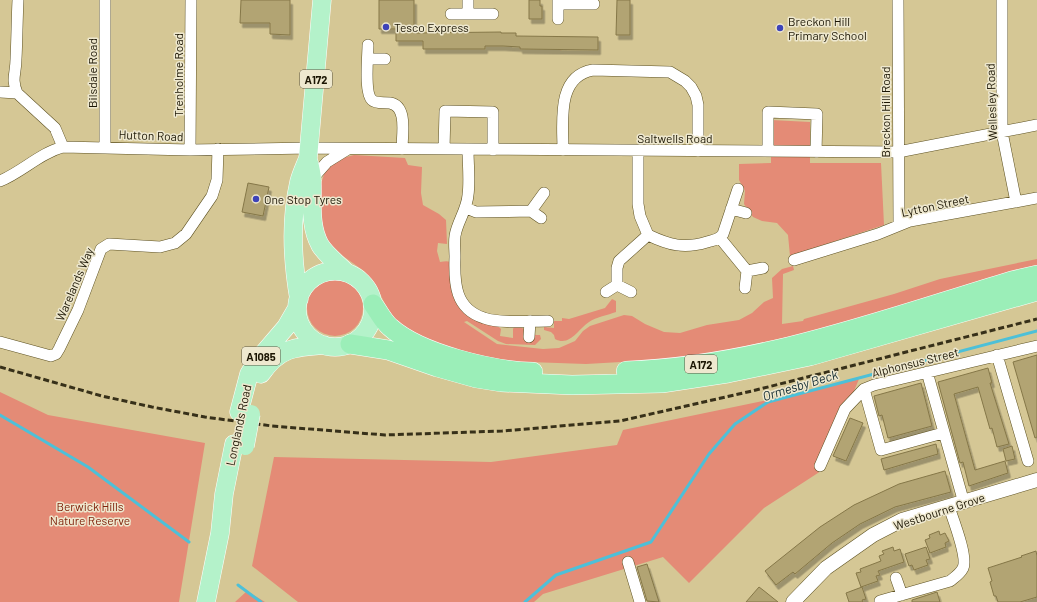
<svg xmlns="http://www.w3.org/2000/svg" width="1037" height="602" font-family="Barlow,sans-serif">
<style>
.green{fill:#e48b76}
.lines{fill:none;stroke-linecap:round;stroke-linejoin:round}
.stream{stroke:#4dc0d8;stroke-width:3}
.building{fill:#b2a473;stroke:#857748;filter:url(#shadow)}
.minor-casing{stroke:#5d5122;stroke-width:12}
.tertiary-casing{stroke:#5d5122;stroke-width:15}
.primary-casing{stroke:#fff;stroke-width:19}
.trunk-casing{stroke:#fff;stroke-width:20}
.minor{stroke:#fff;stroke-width:11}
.tertiary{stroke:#fff;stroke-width:14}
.primary{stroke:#b4f2ca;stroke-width:18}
.trunk{stroke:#9beeb8;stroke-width:19}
.rail{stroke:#373019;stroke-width:3;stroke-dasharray:6 3;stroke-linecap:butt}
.primary-bridge-casing{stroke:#fff;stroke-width:19;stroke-linecap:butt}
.primary-bridge{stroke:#b4f2ca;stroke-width:18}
.poi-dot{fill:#3d43b8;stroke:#eee8cf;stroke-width:1.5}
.labels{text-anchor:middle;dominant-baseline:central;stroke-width:3;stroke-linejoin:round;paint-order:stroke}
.shield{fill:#eee8cf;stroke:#5a5440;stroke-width:1}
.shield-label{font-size:11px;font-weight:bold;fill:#1b1503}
.poi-label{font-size:12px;fill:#1b1503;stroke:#eee8cf;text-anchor:start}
.street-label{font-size:12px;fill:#1b1503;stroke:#eee8cf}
.park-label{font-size:12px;fill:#7f220b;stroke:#eee8cf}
.water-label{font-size:13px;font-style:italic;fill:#142d33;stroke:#eee8cf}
</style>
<defs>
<filter id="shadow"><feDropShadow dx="2.5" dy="4.5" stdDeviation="0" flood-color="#0004"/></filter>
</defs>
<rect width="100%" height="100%" fill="#d5c795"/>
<!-- green -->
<path class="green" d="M771,120l39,2v41h71l3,62 -94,31 -2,-21 -11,-12 -15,-2 -9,-4 -9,-13 1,-13 -6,-11v-16l32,-1z
M354,155l51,3 3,7 14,2 -1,26 2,12 16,9 7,6 1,24 -9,-1 -1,8 3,11c6,-1 10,-2 13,3v29l14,19 11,9 20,4 3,3 -1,7 13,2v-9l2,-4c7,0 7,4 12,7 4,3 9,3 13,3l1,4 -6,6 -29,-1 -8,-3 -31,-20 -3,1 33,22 46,5 16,-1 16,-7 8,-10 7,-5 34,-11 8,1 13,8 19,8 16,1 27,-8 32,-5 13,-7 12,-11 9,-4 -1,-20 10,-9 11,-3 1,4 -11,4 -1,50 21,-3 1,-2 90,-25 46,-15 97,-20v15l-236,60 -110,24 -105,6 -88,-3 -74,-21 -30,-21 -10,-17 -8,-17 -12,-14 -21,-15 -15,-14 -11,-26 4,-32 4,-13 10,-11z
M307 308a28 28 0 1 1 56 0a28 28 0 1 1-56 0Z
M612,299l4,2v11c-8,3 -20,5 -27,10 -11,7 -19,25 -34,17l-1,-4 -3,-3 -7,-2v-3l10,1v-7h8v-3l7,1 36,-11z
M859,379l-38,92 -57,37 -75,75 -26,-26 -120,37 -9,8h-236l-46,-36 22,-109 217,5 126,-17 6,-15 192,-40z
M0,392l48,23 157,28 -26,159h-179z
M247,591l18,11h-30z"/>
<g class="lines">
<!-- stream -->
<path class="stream" d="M0,415l88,52 101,75
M238,585l23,17
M525,602l31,-27 95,-33 58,-88 26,-30 33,-22 269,-71"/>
</g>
<!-- building -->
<path class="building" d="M241,0h49v35l-20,-1v-11h-30z
M379,0h35v33l87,-1v1h15v3l82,1v13l-78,-1v-2l-17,-1h-18v3h-62v-8h-27v-12h-17z
M529,0h11v6h2v13h-13z
M617,0h13v35h-14z
M248,183l21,4 -6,29 -21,-4z
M1037,355v82l-2,1 -22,-76z
M988,368l4,15h-2l19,61 -12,3 -5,-19 -2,1 -12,-42 -24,7 21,76 30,-9 3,12 -39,13 -6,-24 -3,1 -22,-81z
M921,383l11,43 -44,12 -6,-23 -3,1 -5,-20z
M850,418l13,5 -17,38 -13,-5z
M936,444l2,10 -54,16 -3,-11z
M1012,446l3,13 -9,2 -3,-12z
M945,471l6,21 -56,15 -35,17 -28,19 -37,31 -2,-2 -17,13 -11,-14 55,-44 34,-22 45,-21z
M939,531l1,4 5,-2 4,8 -4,2 1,4 -16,6 -5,-13 5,-2 -1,-3z
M893,547l1,4 6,-2 4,13 -26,9 2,4 -4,1 2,5 -17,6 -5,-14 5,-1 -1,-3 21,-8 -2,-5 5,-2 -2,-3z
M926,547l4,12 -4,1 2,5 -14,5 -2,-5 -3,1 -4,-12z
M1036,551l1,5v41l-17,5h-22l-2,-6h-2l-4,-14 2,-1 -4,-13 34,-11 -1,-1z
M647,564l12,38 -12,-1 -10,-34z
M759,587l4,3 15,12h-32z
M862,587l4,12 -4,1 1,2h-14l-3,-9z
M937,592l3,10h-28v-2z"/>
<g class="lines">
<!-- minor casing -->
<g class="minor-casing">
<path id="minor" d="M468,0v14h25
M898,0l1,225
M1002,0v132l14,70
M558,4h36
M451,14h17
M558,19v-19
M368,45c0,11 -4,48 4,55 4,4 12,2 18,3 18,3 12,32 12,46
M368,59h17
M0,92l17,1 38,35 8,19
M17,93c-6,-15 -1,-19 -1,-34 1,-19 1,-39 2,-59
M105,147v-147
M444,149l1,-38 48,1v38
M468,149c0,15 2,32 0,46 -1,15 -11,27 -13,41 -1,7 0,14 0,21 -1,26 0,52 29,61 16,6 46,3 64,3
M190,150l1,-150
M563,150c0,-27 -7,-74 30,-80l77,2 15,9 6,6 5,9 2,9v46
M638,151v53l2,12 8,19c21,10 36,14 59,7 6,-2 12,-2 16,-8l15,-45
M768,151v-39l49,2 -1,38
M312,179l15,-17 21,-13
M0,181c22,-9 40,-28 63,-34l127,3 119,-2 589,4 139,-27
M466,208l10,4 55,-1 13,-18
M731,209l15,4
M531,211l10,7
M720,238l27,33 16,-3
M794,260l84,-26 32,-13 127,-23
M617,285v-17l2,-7 29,-26
M745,288l2,-17
M606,292l11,-7 14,7
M529,337l1,-16
M0,342l51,14 5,-2 3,-5 19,-39 23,-61 8,-5 51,3 15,-4 11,-9 26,-38 5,-16 1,-31
M997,355l31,106
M927,372l37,131
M864,389l17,61 62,-17
M820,466l25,-57 19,-20 10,-4 163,-39
M628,562l12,40
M896,578l6,17
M880,601l70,-20c5,-4 10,-7 13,-13 5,-11 -10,-49 -14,-61"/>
</g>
<!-- tertiary casing -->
<g class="tertiary-casing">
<path id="tertiary" d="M793,602l33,-34 47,-33 29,-15 135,-40"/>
</g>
<!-- primary casing -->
<g class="primary-casing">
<path id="primary" d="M308,159c2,7 4,15 4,22 1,21 -3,44 8,64 6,10 17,18 26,27
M297 309a38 38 0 1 1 76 0a38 38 0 1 1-76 0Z
M299,299c-7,-40 -9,-78 0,-117 2,-8 6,-16 9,-24l14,-158
M261,374c18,-26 33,-27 63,-29
M239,412l10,-38 7,-12 30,-35 11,-19
M206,602l14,-69 4,-39 10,-50"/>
</g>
<!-- trunk casing -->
<g class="trunk-casing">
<path id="trunk" d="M373,304c6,8 10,17 17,23 30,27 103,44 143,45
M350,344l38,6 49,17 39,11 25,4 71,3 90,-2 66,-10 82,-17 227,-65
M626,371c133,-5 259,-52 385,-90l26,-6"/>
</g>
<!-- minor -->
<use href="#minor" class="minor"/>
<!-- tertiary -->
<use href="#tertiary" class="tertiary"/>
<!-- primary -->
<use href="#primary" class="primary"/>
<!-- trunk -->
<use href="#trunk" class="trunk"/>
<!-- rail -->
<path class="rail" d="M0,367l102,29 50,11 53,10 67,9 113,9 117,-4 118,-10 132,-30 285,-72"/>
<!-- primary-bridge casing -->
<g class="primary-bridge-casing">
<path id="primary-bridge" d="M245,446l6,-32"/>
</g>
<!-- primary-bridge -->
<use href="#primary-bridge" class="primary-bridge"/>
</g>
<!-- markers -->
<g class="poi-dot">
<circle cx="386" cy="27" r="4"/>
<circle cx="780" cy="28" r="4"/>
<circle cx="256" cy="199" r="4"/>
</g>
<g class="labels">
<!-- shield labels -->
<g class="shield">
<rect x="300" y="70" width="32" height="18" rx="3"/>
<rect x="242" y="347" width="38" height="18" rx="3"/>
<rect x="685" y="355" width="32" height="18" rx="3"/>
</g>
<g class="shield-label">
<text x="316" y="79">A172</text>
<text x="261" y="356">A1085</text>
<text x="701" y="364">A172</text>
</g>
<!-- poi labels -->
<g class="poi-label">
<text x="788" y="21">Breckon Hill<tspan x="788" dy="14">Primary School</tspan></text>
<text x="394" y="27">Tesco Express</text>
<text x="264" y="199">One Stop Tyres</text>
</g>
<!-- street labels -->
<g class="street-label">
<text transform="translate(92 73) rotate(-90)">Bilsdale Road</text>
<text transform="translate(178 75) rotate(-90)">Trenholme Road</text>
<text transform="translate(991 102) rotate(-92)">Wellesley Road</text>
<text transform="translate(885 112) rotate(-90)">Breckon Hill Road</text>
<text transform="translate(151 135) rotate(2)">Hutton Road</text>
<text x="675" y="138">Saltwells Road</text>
<text transform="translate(935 205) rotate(-12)">Lytton Street</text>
<text transform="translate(74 284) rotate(-67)">Warelands Way</text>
<text transform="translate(915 362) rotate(-14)">Alphonsus Street</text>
<text transform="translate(238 425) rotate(-78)">Longlands Road</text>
<text transform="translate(939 511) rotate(-18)">Westbourne Grove</text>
</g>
<!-- park labels -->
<g class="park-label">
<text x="90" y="506">Berwick Hills<tspan x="90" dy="14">Nature Reserve</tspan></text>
</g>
<!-- water labels -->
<g class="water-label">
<text transform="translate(800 385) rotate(-17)">Ormesby Beck</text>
</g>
</g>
</svg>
